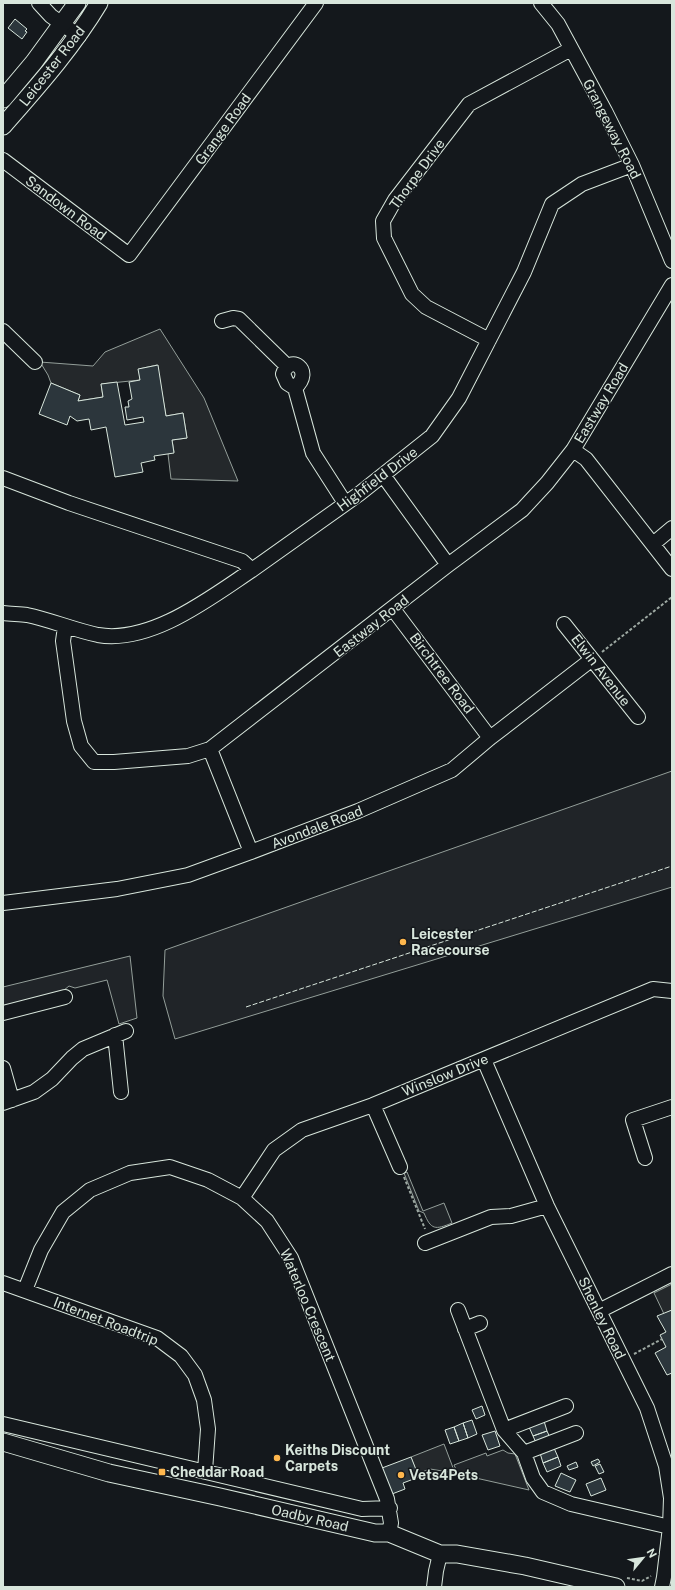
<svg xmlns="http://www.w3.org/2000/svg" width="675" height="1590" font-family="'Public Sans',sans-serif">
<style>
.green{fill:#202428;stroke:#939e99}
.parking{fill:#24282b;stroke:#939e99}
.building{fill:#2c363c;stroke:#d8e6dc}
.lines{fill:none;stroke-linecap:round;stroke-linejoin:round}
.minor-casing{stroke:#d8e6dc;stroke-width:16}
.major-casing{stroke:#d8e6dc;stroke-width:19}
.path{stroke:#9da8a2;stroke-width:2;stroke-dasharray:3 2;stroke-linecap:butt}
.minor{stroke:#14181c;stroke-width:14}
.major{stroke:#14181c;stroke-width:17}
.fence{stroke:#d8e6dc;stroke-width:1;stroke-dasharray:5 2;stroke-linecap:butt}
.poi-dot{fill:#ffb74d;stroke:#14181c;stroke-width:1.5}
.labels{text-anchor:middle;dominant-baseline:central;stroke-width:3;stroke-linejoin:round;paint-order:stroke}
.street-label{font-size:14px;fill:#d8e6dc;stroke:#14181c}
.poi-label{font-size:14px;font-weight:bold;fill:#d8e6dc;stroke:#14181c;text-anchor:start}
</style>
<rect width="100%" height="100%" fill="#14181c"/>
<!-- green -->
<path class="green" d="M672,771v116l-497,152 -12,-43 2,-46z
M130,956l7,62 -18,6 -12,-44 -32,8 -6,-2 -11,9 -55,13v-21z
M407,1172l16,39 21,-8 8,20c-17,7 -21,7 -28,-10l-5,-2 -15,-38z
M503,1450l5,3 7,1 14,36 -71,-16 -4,-9 32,-12 1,3z"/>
<!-- parking -->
<path class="parking" d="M160,329l44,69 34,83 -67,-2 -3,-25 6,-2 -2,-12 15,-2 -4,-25 -17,3 -9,-51 -18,4 1,11 -39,4 2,13 -25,4 2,-6 -29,-12 -3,-8 -8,-13 53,4 12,-14z
M672,1284v26l-8,4 -10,-21z
M444,1444l11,29 -25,-4 -13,5 -6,-17z"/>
<!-- building -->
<path class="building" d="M15,19l12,10 -2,2 2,1 -5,7 -14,-11z
M158,365l8,51 17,-3 4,25 -15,2 2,13 -20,3 1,4 -14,3 2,9 -28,5 -9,-50 -15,3 -2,-11 -12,2 -7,-5 -3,9 -28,-11 12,-31 29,12 -2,6 25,-4 -2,-13 16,-2 8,43 19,-3 -1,-5 -16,3 -2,-13h4l-1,-6 4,-2 -3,-17 11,-2 -2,-11z
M672,1310v63l-5,2 -12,-22 11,-6 -6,-12 6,-3 -9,-16z
M482,1406l3,9 -9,4 -4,-9z
M472,1420l5,14 -9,4 -5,-15z
M544,1421l3,10 -14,5 -4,-9z
M463,1423l5,15 -9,3 -5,-14z
M454,1427l5,14 -9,3 -5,-14z
M495,1431l5,15 -12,4 -6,-15z
M547,1431l4,9 -14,5 -4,-9z
M554,1448l4,9 -15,6 -3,-10z
M411,1457l8,20 -16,6 2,6 -13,5 -10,-26z
M558,1457l3,9 -14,6 -4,-9z
M598,1459l2,3 -7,4 -2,-4z
M576,1462l2,5 -9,3 -2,-4z
M600,1464l4,8 -5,2 -4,-8z
M561,1473l15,7 -6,12 -15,-6z
M601,1478l5,12 -15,6 -5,-12z"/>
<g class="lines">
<!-- minor casing -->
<g class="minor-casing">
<path id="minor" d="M39,3l12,13 28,20
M541,3l17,21 47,87 27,54 40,96
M3,160l126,95 187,-252
M222,321l11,-3 6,1 48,47
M3,331l32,31
M489,340l-63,-33 -14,-13 -28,-56 -1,-17 12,-21 74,-96 102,-55
M295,388l-8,-5 -4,-9c6,-21 32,-4 12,14l18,65 32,50
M573,450l13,9 86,110
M383,475l65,90
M3,478l66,25 173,58 10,9 107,-76 73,-58 27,-38 65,-126 28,-68 30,-20 50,-19
M653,544l19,-16
M393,609l97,129
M3,613c8,1 17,1 24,2 24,5 47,15 71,20 53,9 112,-37 154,-65
M564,624l74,93
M65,627l-2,14 11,80 7,25 13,16h20l74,-6 22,-7 238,-184 74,-55 25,-27 26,-33 99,-165
M210,749l41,103
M3,903l114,-14 71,-14 63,-23 107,-41 94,-41 38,-32 101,-78
M3,1013l62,-16
M115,1035l6,57
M484,1060l63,146 100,202 19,58 5,32 -1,29 -6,50 -2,10
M3,1068l9,32
M3,1103l31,-11 18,-13 20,-21 11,-9 43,-18
M373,1105l27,62
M645,1158l-12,-38 39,-13
M242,1198l32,-48 28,-20 71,-25 280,-116 19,2
M425,1243l66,-26 20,-1 36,-10
M3,1283l154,55 24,18 14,19 9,25 4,29 -3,42
M25,1290l16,-40 22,-38 27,-22 40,-17 40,-6 38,13 34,18 25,23 24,37 96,241 4,24 -2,10
M458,1310l46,120 20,23 9,25 10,14 28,12 99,23
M599,1311l73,-37
M465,1329l15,-6
M3,1424l359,85 28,-1
M504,1430l62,-24
M524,1453l52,-20
M434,1587l2,-16 4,-17"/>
</g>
<!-- major casing -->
<g class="major-casing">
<path id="major" d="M3,99l31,-37 43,-59
M3,126c34,-39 69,-78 96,-123
M3,1442l106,31 111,24 155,36h14l51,21h17l68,12 91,21"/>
</g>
<!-- path -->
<path class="path" d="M602,652l70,-55
M404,1177l21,52
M634,1354l28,-15
M627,1578l15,3 9,-5"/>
<!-- minor -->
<use href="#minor" class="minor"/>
<!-- major -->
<use href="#major" class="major"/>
<!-- fence -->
<path class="fence" d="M246,1007l426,-141"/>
</g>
<!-- markers -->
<g class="poi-dot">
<circle cx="403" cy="942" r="4"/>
<circle cx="277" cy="1458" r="4"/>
<rect x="158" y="1468" width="8" height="8" rx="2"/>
<circle cx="401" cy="1475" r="4"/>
</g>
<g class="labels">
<!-- street labels -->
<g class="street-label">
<text transform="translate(52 66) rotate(-52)">Leicester Road</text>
<text transform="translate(223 129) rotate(-54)">Grange Road</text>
<text transform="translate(612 129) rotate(63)">Grangeway Road</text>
<text transform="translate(417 174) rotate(-54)">Thorpe Drive</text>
<text transform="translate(66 208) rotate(37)">Sandown Road</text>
<text transform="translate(601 403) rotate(-59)">Eastway Road</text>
<text transform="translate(377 479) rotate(-37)">Highfield Drive</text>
<text transform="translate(371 626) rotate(-38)">Eastway Road</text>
<text transform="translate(601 670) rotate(52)">Elwin Avenue</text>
<text transform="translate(442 673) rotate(53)">Birchtree Road</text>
<text transform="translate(317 827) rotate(-21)">Avondale Road</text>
<text transform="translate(445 1075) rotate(-22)">Winslow Drive</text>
<text transform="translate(308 1305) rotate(67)">Waterloo Crescent</text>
<text transform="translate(602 1318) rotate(64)">Shenley Road</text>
<text transform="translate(106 1321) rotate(21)">Internet Roadtrip</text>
<text transform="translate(310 1518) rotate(13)">Oadby Road</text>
</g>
<!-- poi labels -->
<g class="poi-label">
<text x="411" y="934">Leicester<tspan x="411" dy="16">Racecourse</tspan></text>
<text x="285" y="1450">Keiths Discount<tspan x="285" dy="16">Carpets</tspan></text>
<text x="170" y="1472">Cheddar Road</text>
<text x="409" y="1475">Vets4Pets</text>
</g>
</g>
<!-- border -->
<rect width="675" height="1590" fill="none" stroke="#d8e6dc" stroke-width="8"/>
<!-- north arrow -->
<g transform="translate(643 1558) rotate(61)" stroke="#14181c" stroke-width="3" paint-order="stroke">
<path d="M0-3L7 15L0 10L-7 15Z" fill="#d8e6dc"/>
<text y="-6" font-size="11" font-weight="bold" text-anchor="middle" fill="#d8e6dc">N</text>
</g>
</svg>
